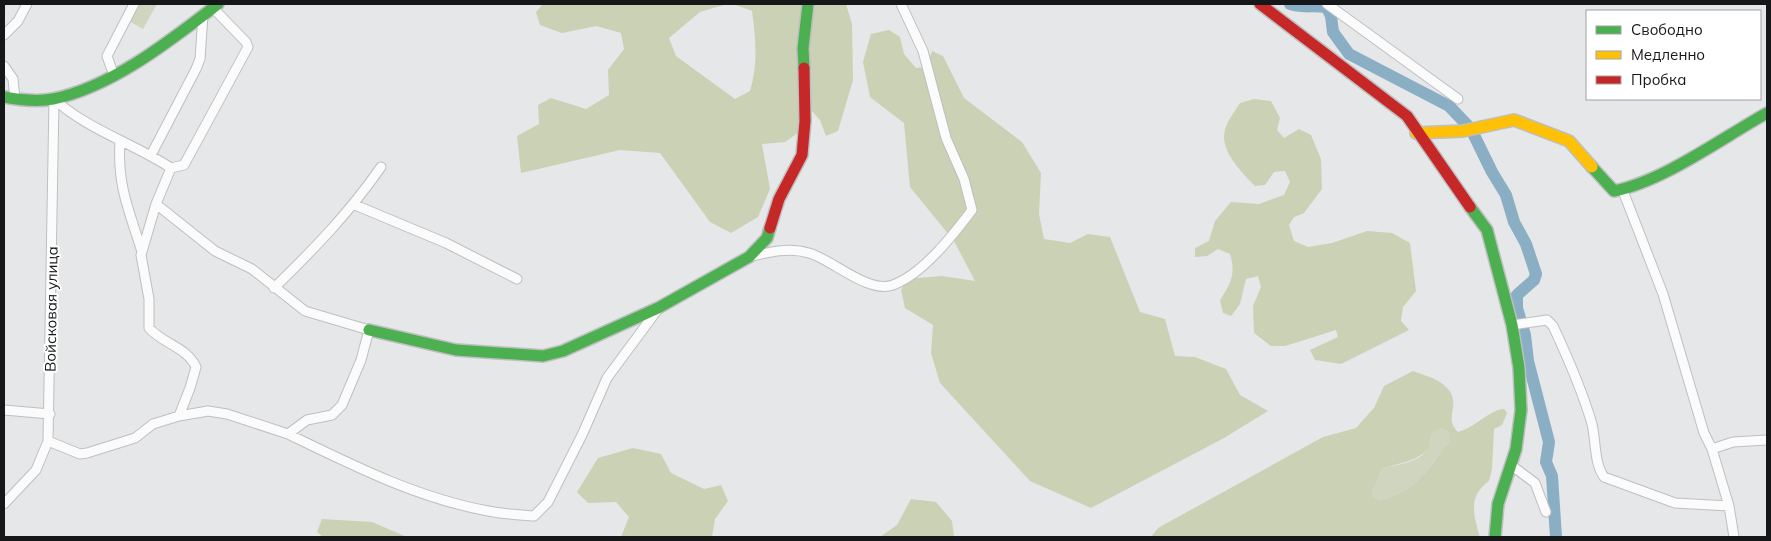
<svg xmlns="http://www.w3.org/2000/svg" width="1771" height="541" font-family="Mulish,sans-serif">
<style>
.green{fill:#cfd5be}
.forest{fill:#cad1b5;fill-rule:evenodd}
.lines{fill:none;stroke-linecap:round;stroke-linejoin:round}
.river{stroke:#8aafc4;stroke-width:12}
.street-casing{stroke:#bebfc1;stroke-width:11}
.fast-casing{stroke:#bebfc1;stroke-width:14}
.slow-casing{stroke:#bebfc1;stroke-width:14}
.jam-casing{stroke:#bebfc1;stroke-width:14}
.street{stroke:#fbfbfc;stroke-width:9}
.fast{stroke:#4caf50;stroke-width:11}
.slow{stroke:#ffc107;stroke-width:11}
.jam{stroke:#c62828;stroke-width:11}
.labels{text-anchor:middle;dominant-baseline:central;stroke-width:4;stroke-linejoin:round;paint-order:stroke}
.street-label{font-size:15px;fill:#161718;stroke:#fff}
</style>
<rect width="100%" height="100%" fill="#e6e7e9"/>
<!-- green -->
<path class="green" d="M138,4h19l-14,25 -14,-8z
M1442,428l8,4v12c-10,6 -13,13 -20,23 -13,17 -30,30 -52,33l-6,-4c0,-8 7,-17 9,-26 14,-7 39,-5 47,-23 2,-5 2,-10 5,-15z"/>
<!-- forest -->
<path class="forest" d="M543,4h184l-27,8 -31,26 7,18 59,43 15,-8c8,-26 6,-52 2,-80l-19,-7h113l6,20 1,56 -15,51 -12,5 -6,-16 -19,-21 1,31 -17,12 -23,2 8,45 -12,28 -27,16 -21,-11 -50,-69 -40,-3 -99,23 -4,-37 22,-12 -1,-19 13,-7 35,11 23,-14 -1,-25 16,-21 -3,-16 -25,-7 -34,7 -22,-8 -4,-13z
M889,30l11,7 4,17 12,14 11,-1 5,-16 11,5 21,42 58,44 19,31 -2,41 5,25 26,4 18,-9 22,3 30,75 25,7 10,37 20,1 31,12 14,26 28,16 -44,27 -133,70 -61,-27 -90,-98 -9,-30 2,-28 -28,-17 -4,-18 6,-11 35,-3 33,5 -21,-40 -44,-54 -6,-64 -34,-26 -7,-35 8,-28z
M1254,99l17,2 9,17 -3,12 7,8 15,-9 12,6 10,24 1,30 -18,24 -10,4 -5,8 5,16 14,6 24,-4 35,-12 25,2 18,10 6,48 -13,16 -2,14 8,9 -68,34 -26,-4 -5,-10 28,-13 -2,-7 -51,16h-14l-17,-13 -1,-27 8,-19 -3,-11 -12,3 -6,25 -9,12 -8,-3 -3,-13c11,-17 16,-26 10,-46l-12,-5 -11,7 -12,1v-9l14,-7 6,-20 16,-19 28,2 25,-9 6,-13 -5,-11 -11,1 -9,13 -10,1c-13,-13 -36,-36 -30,-56 2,-9 10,-19 15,-27z
M1413,371c10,4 24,7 32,15 19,17 -3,31 13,46 16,-4 33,-23 46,-23l3,4 -5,12 -8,4 -2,40 -3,12c-21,15 -16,33 -9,56h-329l7,-9 165,-91 33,-9 18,-20 10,-22zM1442,428l8,5v10c-10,7 -12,14 -20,24 -13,17 -30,30 -52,33l-6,-4c0,-8 7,-17 9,-26 16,-8 32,-6 46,-20 4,-6 2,-12 6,-18z
M633,448l28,6 10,19 33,16 17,-4 7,16 -13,18 -3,18h-91l8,-20 -13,-15 -28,1 -11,-11 21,-34z
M911,499l25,3 16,19 2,16h-74l17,-12z
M322,519l50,3 35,15h-84l-6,-5z"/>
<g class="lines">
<!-- river -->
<path class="river" d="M1290,4c13,5 25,0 37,4l4,8 2,16 16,22 100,52 22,23 21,43 14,23 8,27 12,22 10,30 -2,6 -17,15v13l8,27 3,26 21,81 -3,20 6,14 4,61"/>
<!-- street casing -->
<g class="street-casing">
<path id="street" d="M1327,4l131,95
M4,35l14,-14 9,-17
M4,66l9,13 2,20
M113,73l-6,-17 27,-52
M120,141c-3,45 9,69 22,111
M151,155l45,-86 4,-10 3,-44
M171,168l13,-3 64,-118 -2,-5 -33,-34
M1623,191l40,103 41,139 8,16
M156,204l59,47 37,18 53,42 64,19 -8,30 -19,45 -10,10 -25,5 -19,14 -61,-20 -19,-3 -29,5
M355,205l91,38 71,36
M749,257c20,-5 40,-10 60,-4 24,7 59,41 84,32 30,-11 60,-50 79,-75l-8,-31 -18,-41 -23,-87 -22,-47
M274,288c40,-39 75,-75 107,-121
M1512,325l35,-5 6,6c15,32 29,64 39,98 4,17 2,39 12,53l71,26 54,3
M4,410l46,4
M288,434c64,31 129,64 200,77 15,3 31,4 46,5l14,-14 34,-67 25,-57 51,-69
M48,441l32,13 7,-1 48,-15 18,-14 26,-8 11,-28 6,-21c-9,-20 -33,-23 -47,-39v-29l-8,-44 15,-51 15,-36c-38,-25 -83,-38 -117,-69
M1511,465l24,18 11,29
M4,504l32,-34 12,-29 6,-342
M1734,537l-5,-31 -17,-57 21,-7 34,-2"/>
</g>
<!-- fast casing -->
<g class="fast-casing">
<path id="fast" d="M804,68l-1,-20 5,-44
M4,97c16,3 33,5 49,2 59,-12 118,-59 165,-95
M1592,167l22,24c50,-10 108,-53 153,-78
M1470,207l17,23 25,95 7,43 2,42 -5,39 -18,55 -3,33
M369,330l87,20 87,6 20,-5 95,-43 91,-51 18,-19 3,-10"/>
</g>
<!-- slow casing -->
<g class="slow-casing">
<path id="slow" d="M1416,133l47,-2 51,-11 55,21 23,26"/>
</g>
<!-- jam casing -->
<g class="jam-casing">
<path id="jam" d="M1260,4l147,112 63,91
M770,228l9,-29 23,-44 3,-34 -1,-53"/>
</g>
<!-- street -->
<use href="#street" class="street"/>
<!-- fast -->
<use href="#fast" class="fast"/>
<!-- slow -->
<use href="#slow" class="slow"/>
<!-- jam -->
<use href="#jam" class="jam"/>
</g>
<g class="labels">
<!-- street labels -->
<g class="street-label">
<text transform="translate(51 309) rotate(-89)">Войсковая улица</text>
</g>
</g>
<!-- border -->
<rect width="1771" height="541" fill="none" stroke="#161718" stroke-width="10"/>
<!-- legend -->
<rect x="1586" y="10" width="175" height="90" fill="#ffffff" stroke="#a2a2a3"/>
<rect x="1596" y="26" width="25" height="8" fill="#4caf50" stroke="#a2a2a3"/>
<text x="1631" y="35" font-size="15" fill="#161718">Свободно</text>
<rect x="1596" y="51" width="25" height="8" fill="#ffc107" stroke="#a2a2a3"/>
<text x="1631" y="60" font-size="15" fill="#161718">Медленно</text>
<rect x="1596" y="76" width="25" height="8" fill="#c62828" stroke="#a2a2a3"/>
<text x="1631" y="85" font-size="15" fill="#161718">Пробка</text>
</svg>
